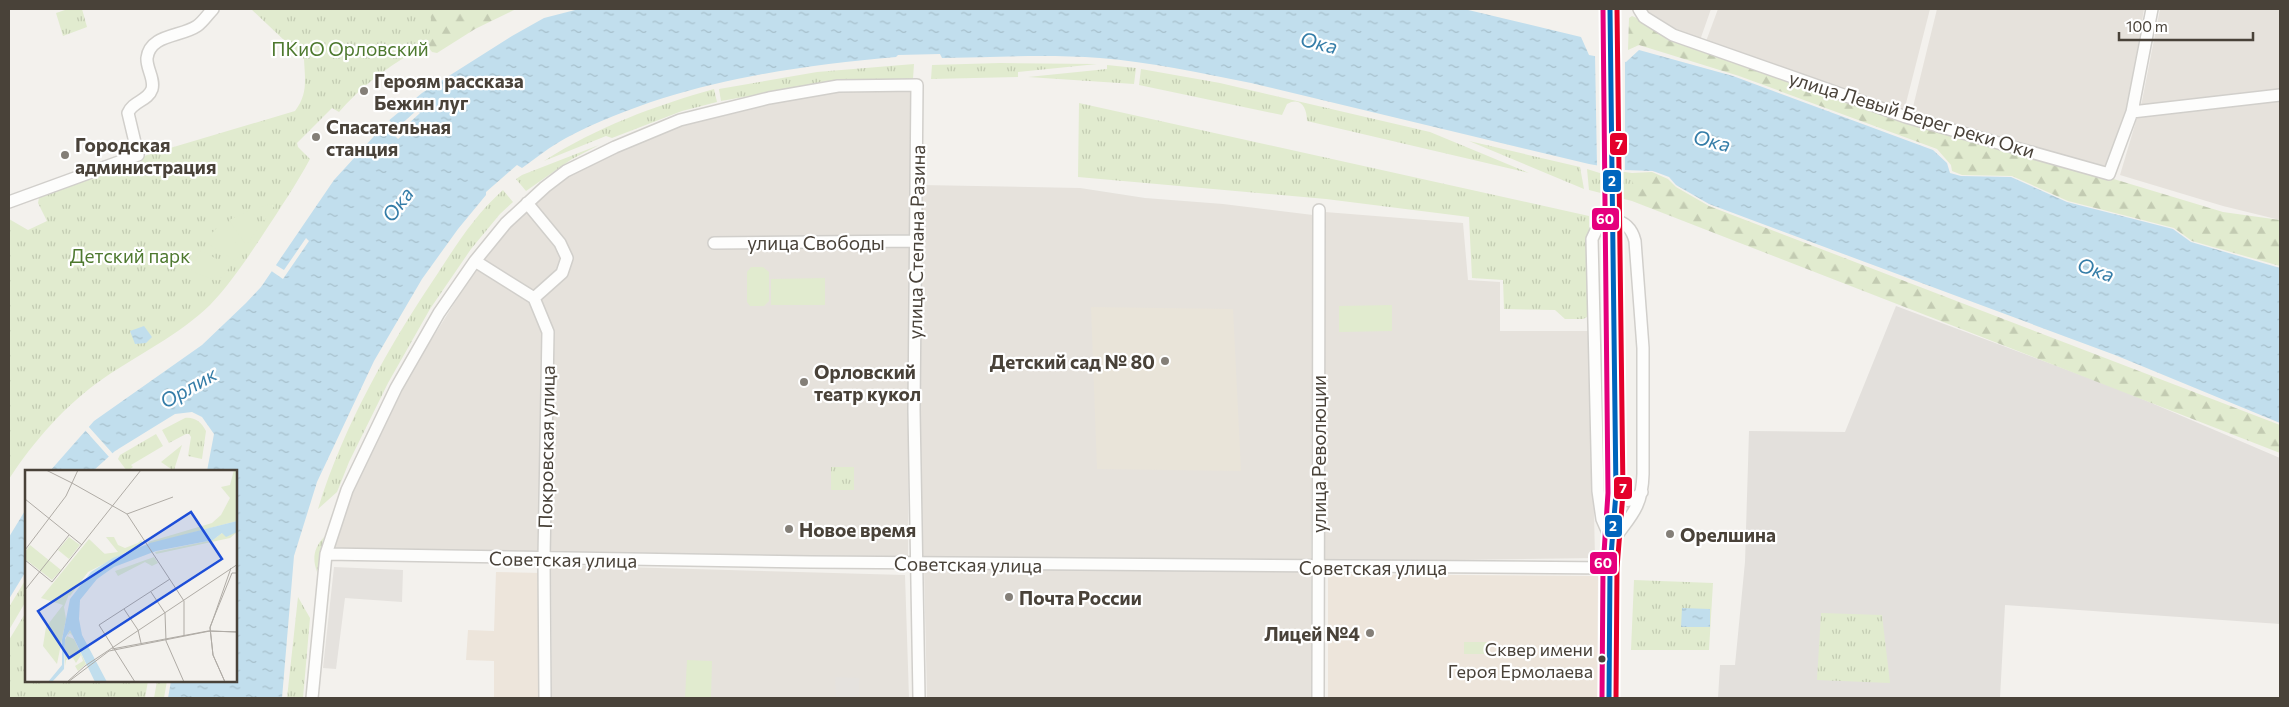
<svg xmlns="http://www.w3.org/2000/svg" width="2289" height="707" font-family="Commissioner,sans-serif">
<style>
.residential{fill:#e6e2dc}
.commercial{fill:#ede5db}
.industrial{fill:#e3e0dc}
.education{fill:#e9e4d9}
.grass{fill:url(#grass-tufts)}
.forest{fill:url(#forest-firs)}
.pitch{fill:#e1ebcf}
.parking{fill:#e5e2de}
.water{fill:url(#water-ripples)}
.pier{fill:#f3f1ed}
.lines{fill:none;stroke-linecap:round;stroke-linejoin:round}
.minor-casing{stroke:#d1cfcb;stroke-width:14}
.major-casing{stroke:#d4ccbc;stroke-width:18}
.minor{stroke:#fdfdfc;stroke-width:11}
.major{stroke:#f1eee6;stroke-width:15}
.major-bridge-casing{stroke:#d4ccbc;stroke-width:18;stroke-linecap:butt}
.major-bridge{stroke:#f1eee6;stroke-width:15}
.bus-1-casing{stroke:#fff;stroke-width:9}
.bus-2-casing{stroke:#fff;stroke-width:9}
.bus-3-casing{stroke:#fff;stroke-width:9}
.bus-1{stroke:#0065bd;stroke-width:5}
.bus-2{stroke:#e4002b;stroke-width:5}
.bus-3{stroke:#e5007d;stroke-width:5}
.poi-dot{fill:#847f78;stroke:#fff;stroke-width:2}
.bus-dot{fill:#494239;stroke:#fff;stroke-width:2}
.labels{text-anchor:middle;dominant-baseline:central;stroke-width:4.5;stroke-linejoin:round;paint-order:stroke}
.bus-label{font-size:18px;fill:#494239;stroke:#fff;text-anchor:end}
.park-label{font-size:19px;fill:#4e792f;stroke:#fff}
.poi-label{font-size:19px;font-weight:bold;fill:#494239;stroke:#fff;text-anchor:start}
.street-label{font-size:19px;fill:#494239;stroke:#fff}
.water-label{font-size:20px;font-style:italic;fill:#357da8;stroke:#fff}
.inset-road{fill:none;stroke:#afaba5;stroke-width:1}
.view{fill:#1d4ed8;fill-opacity:0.15;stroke:#1d4ed8;stroke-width:2.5}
.inset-edge{fill:none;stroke:#494239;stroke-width:2.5}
.line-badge{stroke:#fff;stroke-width:2}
.badge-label{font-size:14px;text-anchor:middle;font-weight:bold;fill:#fff}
</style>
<defs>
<pattern id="grass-tufts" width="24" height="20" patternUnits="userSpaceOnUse" patternTransform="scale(1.25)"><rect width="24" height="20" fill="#e1ebcf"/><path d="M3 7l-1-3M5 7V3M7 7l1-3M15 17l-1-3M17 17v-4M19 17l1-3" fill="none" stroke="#c3cbb2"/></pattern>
<pattern id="forest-firs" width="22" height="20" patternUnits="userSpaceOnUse" patternTransform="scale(1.25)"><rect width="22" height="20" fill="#e1ebcf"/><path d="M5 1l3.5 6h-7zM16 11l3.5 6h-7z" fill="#c3cbb2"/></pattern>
<pattern id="water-ripples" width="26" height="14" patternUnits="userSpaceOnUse" patternTransform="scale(1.25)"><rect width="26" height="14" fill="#c1deed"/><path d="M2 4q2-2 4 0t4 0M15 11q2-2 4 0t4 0" fill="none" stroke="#a7c0cc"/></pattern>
</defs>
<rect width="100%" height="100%" fill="#f3f1ed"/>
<!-- residential -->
<path class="residential" d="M1644,9h67l-12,34 -50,-25z
M1718,9h212l-26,102 -199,-67z
M1937,9h207l-17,104 -20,57 -196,-55z
M2160,9h120v211l-57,-14 -103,-31 22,-74z
M911,89l-3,468 -575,-9 18,-56 62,-123 71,-113 25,-30 38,-35 28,-19 93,-44 104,-26 66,-10z
M921,185l159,3 65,10 78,6 90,11 -2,346 -391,-2z
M1325,212l138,11 5,57 32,2v49h90l5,227 -273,4z
M551,565l354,10 4,123h-357z
M924,568l387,4 1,126h-385z"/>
<!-- commercial -->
<path class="commercial" d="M496,572l45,1 -1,125h-46v-37l-28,-1 2,-30 26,1z
M1328,574l270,2 -1,122h-269z"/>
<!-- industrial -->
<path class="industrial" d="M1896,306l225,84 159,68v166l-275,-19 -5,93h-282l2,-33h15l10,-103 4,-131 96,1z"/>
<!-- education -->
<path class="education" d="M1091,307l142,2 8,162 -144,-2z"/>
<!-- grass -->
<path class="grass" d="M68,9h14l5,18 -24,9 -7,-23z
M251,9h246c-55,26 -118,56 -158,103l-7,-4 -35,35 1,4 12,12c-14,26 -31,51 -48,77 -16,24 -32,48 -52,69 -31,30 -71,49 -106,73 -38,26 -70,63 -95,101v-260l19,11 19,-9 -9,-18 2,-10 110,-39 145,-43c13,-17 10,-31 9,-52z
M1000,63l97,1 -79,8v5l-87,2 1,-14z
M914,64l-1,15c-65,1 -128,10 -192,22l-2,-12 98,-17z
M1107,65l29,3 -2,16 -106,-7 79,-8z
M1141,69l79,14 210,49 99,41 -222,-52c0,-13 -6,-25 -20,-17l-5,11 -143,-30z
M714,89l3,13 -35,9 -70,27 -6,-2 -62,25c53,-34 110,-55 170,-72z
M1079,103l510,113v100l-6,3h-18l-10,-9 -51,-1 -1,-29 -31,-2 -3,-61 -143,-18 -248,-22z
M1469,141l111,26 4,22z
M599,145l-27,14 -46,32 -10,-12 6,-4z
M1587,169l16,5 1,-5 28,4v28l-43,-11z
M503,190l10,12 -13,12 -29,35 -41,60 -42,74 -39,79 -12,30 -19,17c26,-85 72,-165 122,-239 18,-28 37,-57 63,-80z
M185,418c10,-1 16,4 21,13l-4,28 -14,-3 3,-19 -2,-3h-3l-17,9 -7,-13z
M156,434l7,12 -32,19 2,2 -6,4 -9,-12 2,-4z
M182,445l-8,25v1l-13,-9z
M831,467h23v23h-23z
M324,537l-7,35c-5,-14 -3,-24 7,-35z
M26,579v22l-17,29v-23z
M1634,580l79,3 -4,67h-78z
M298,597l12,21 -7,80h-16z
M26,612v69h122l-3,17h-136v-58z
M1821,613l61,2 8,68 -73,-3z
M157,681h10l-3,17h-10z"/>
<!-- forest -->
<path class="forest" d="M375,9h32l-26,7z
M429,9h87l-41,20 -38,24 -5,-1 -4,-5 3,-28z
M1632,16l22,9 17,12 436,140 116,35 57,8v46l-88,-25 -18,-13 -106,-27 -56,-25 -50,-1 -10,-4 -1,-6 -14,-16 -198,-73 -100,-31 -11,5 1,-32z
M1652,172l16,7 8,8 33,19 571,219v28l-648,-252v-28z"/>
<!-- pitch -->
<path class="pitch" d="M277,202l-13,19 -6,-13z
M252,209l7,19 -13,17 -17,-25z
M222,223l20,28 -7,10 -31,-20z
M201,250l29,17 -12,14 -27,-10z
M751,267h12l6,5v29l-5,5h-14l-3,-4v-30z
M825,278v27h-54v-26z
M1392,305v26l-53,1v-26z
M1464,642h24v12h-24z
M687,660l25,1 -1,37h-26z"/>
<!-- parking -->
<path class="parking" d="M334,567l69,3 -1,32 -57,-4 -9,71 -13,-1z
M835,677l24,1v20h-23z"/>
<!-- water -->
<path class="water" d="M579,9h885l117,28 8,18 37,7 13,-12 94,26 200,74 14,13 3,10 11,3 50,1 56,25 106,27 18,13 89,26v155l-165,-68 -406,-151 -33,-19 -7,-8 -16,-6 -29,-1 -35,-6 -338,-81c-50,-10 -101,-21 -151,-25 -53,-4 -105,-1 -158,0l-2,-4 -42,1 -2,2c-114,10 -228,28 -330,81 -15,8 -30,20 -44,30l-5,-3 -31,27v3l-28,34 -36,50 -48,82 -57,121 -23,74 -12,142h-114l3,-17h65v-210h-29l7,-37 -12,-17 -10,-5 -17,2 -60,37 -22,20h-43l44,-50 108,-76 44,-42 15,-16 73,-107 53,-58 35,-29 90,-57 32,-18z
M144,326l8,11 -6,6 -11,1 -5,-13z
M26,509v62l-17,28v-62z
M1682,608l28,1v18h-29z"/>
<!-- pier -->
<path class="pier" d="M1595,54l30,5v113l-28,-5z
M417,110l3,3 -12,11 3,4 -13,11 -14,-15 5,-4 8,8z
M306,238l3,3 -26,38 -13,-9 4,-6 10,6z
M88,426l26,29 -4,3 -26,-29z"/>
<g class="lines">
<!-- minor casing -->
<g class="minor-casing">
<path id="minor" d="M1639,9l5,8 29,18 233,82 203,57 23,-62 20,-103
M2132,112l148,-17
M9,202l129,-47 -10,-42c5,-12 20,-12 24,-24 3,-10 -6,-21 -5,-31 3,-24 34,-21 50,-32 6,-4 11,-12 16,-17
M527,203l33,40 7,15 -5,15 -28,25
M1613,220c13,2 19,9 22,21l8,107v126c-1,35 -13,42 -31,68l-10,-23 -4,-28 -6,-252 7,-15z
M714,243l203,-2
M475,261l59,37 14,34 -4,226 1,140
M1616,493c9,11 16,9 26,-1
M326,554l485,8 799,6
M312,698l14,-144 21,-64 49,-102 43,-75 36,-52 31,-38 39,-36 21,-16 49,-24 65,-27 89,-22 69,-12 79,-1 -3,325 5,288
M1318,698l1,-488"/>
</g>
<!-- major casing -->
<g class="major-casing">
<path id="major" d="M1609,698l1,-130 6,-82"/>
</g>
<!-- minor -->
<use href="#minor" class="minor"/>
<!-- major -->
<use href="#major" class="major"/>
<!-- major-bridge casing -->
<g class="major-bridge-casing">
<path id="major-bridge" d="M1610,9l6,477"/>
</g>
<!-- major-bridge -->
<use href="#major-bridge" class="major-bridge"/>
<!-- bus-1 casing -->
<g class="bus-1-casing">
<path id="bus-1" d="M1609,698l1,-130 6,-75 -6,-484"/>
</g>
<!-- bus-2 casing -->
<g class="bus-2-casing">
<path id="bus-2" d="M1616,698l1,-130 6,-75 -6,-484"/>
</g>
<!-- bus-3 casing -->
<g class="bus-3-casing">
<path id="bus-3" d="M1602,698l1,-130 5,-75 -5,-484"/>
</g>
<!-- bus-1 -->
<use href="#bus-1" class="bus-1"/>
<!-- bus-2 -->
<use href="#bus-2" class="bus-2"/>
<!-- bus-3 -->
<use href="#bus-3" class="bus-3"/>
</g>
<!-- markers -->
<g class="poi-dot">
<circle cx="364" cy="91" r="5"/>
<circle cx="316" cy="137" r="5"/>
<circle cx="65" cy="155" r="5"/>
<circle cx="1165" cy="361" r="5"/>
<circle cx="804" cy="382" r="5"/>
<circle cx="789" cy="529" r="5"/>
<circle cx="1670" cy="534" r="5"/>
<circle cx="1009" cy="597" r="5"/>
<circle cx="1370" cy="633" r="5"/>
</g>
<circle class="bus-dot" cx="1602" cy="659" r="4.5"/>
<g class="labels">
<!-- bus labels -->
<g class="bus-label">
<text x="1593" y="649">Сквер имени<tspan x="1593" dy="22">Героя Ермолаева</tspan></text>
</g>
<!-- park labels -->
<g class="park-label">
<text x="350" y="48">ПКиО Орловский</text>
<text x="130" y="255">Детский парк</text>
</g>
<!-- poi labels -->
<g class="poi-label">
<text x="374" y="80">Героям рассказа<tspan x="374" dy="22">Бежин луг</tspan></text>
<text x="326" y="126">Спасательная<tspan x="326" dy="22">станция</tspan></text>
<text x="75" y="144">Городская<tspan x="75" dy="22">администрация</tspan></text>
<text x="1155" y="361" text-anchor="end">Детский сад № 80</text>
<text x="814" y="371">Орловский<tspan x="814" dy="22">театр кукол</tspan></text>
<text x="799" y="529">Новое время</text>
<text x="1680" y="534">Орелшина</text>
<text x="1019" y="597">Почта России</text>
<text x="1360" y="633" text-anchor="end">Лицей №4</text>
</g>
<!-- street labels -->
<g class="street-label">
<text transform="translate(1912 114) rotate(17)">улица Левый Берег реки Оки</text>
<text x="816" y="242">улица Свободы</text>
<text transform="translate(916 242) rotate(-89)">улица Степана Разина</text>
<text transform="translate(546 447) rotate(-89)">Покровская улица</text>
<text transform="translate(1318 454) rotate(-90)">улица Революции</text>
<text transform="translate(563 559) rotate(1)">Советская улица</text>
<text transform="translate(968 564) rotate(1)">Советская улица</text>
<text x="1373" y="567">Советская улица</text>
</g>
<!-- water labels -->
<g class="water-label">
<text transform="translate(1319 42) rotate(14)">Ока</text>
<text transform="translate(1712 140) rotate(14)">Ока</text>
<text transform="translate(397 204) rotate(-53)">Ока</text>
<text transform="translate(2096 269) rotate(19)">Ока</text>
<text transform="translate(188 387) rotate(-30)">Орлик</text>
</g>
</g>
<!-- overview -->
<g transform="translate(25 470)">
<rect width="212" height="212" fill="#f3f1ed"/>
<path d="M64,69l20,19 -21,12 -19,24 -5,13 2,12 -9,45 -14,-18 3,-19 17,-22 -22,-7zM5,75l31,25 -9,10 -27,-21v-7zM129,87l4,6 -6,3 -7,-4 -27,14 -3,-5zM45,160l3,6 -3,-3 -3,3 7,3 12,25 -8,7 -3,-5 8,-5 -2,-6 -5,8 -3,-5 -7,2 -1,6v-26z" fill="#e1ebcf"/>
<path d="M209,0h3v51l-88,23 -1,-2 64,-19 9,-8 9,-17 -9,-11 9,-2zM109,60l9,13 -3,2 -52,27 -18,24 -3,-3 -3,2 -4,-9 -4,1 5,-6h13l5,-6 -10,-9 4,-7 8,1 4,-4 10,5 -4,-5 4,-4 5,8 3,-6 15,-2 -12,-15h8l4,8 7,3 13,-5 3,-3zM212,62l-7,6 -74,16 -1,-2 58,-12 9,-7z" fill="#e1ebcf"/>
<path d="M44,67l11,8 -11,14 -11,-9z" fill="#e1ebcf"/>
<path d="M212,51v11l-11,5 -4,-4 -9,7 -57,11 -42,16 -17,12 -17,21 -1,19 3,16 25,47h-12l-25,-52 -5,8 -1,31 -12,13h-4l14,-17v-25l8,-41 21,-27 22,-14 37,-15z" fill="#c1deed"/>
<path class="inset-road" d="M21,0l26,13M47,13l55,31 57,87M0,29l57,46M102,44l46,-17M0,80l41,-54 12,-26M0,90l27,22 89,-112M0,120l44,-55M126,122l14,21M159,131v35M99,139l14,21 3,13M140,143l1,28 18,41M87,179l96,-18 30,1M42,212l18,-16 153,-102M43,212l41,-31 101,-20 28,1M110,212l-36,-57 71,-46M200,212l-12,-27 -3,-27 21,-60M200,212l-12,-27 -3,-28 22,-54h6"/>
<path class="view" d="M166,42l31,47 -153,99 -31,-47z"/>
<rect width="212" height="212" class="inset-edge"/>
</g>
<g class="line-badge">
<rect x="1609" y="132" width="19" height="24" rx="5" fill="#e4002b"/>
<rect x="1602" y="169" width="20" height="24" rx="5" fill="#0065bd"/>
<rect x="1591" y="207" width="29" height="24" rx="5" fill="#e5007d"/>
<rect x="1613" y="476" width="20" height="24" rx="5" fill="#e4002b"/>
<rect x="1604" y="514" width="19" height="24" rx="5" fill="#0065bd"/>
<rect x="1589" y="551" width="29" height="24" rx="5" fill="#e5007d"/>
</g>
<g class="badge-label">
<text x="1619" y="149">7</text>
<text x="1612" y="186">2</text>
<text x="1605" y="224">60</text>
<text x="1623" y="493">7</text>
<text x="1613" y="531">2</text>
<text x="1603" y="568">60</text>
</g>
<!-- border -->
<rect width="2289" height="707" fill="none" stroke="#494239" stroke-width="20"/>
<!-- scale -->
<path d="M2119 32v8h134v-8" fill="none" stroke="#494239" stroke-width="2.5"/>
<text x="2126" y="32" font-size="15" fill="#494239" stroke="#ffffff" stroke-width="4" paint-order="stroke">100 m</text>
</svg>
